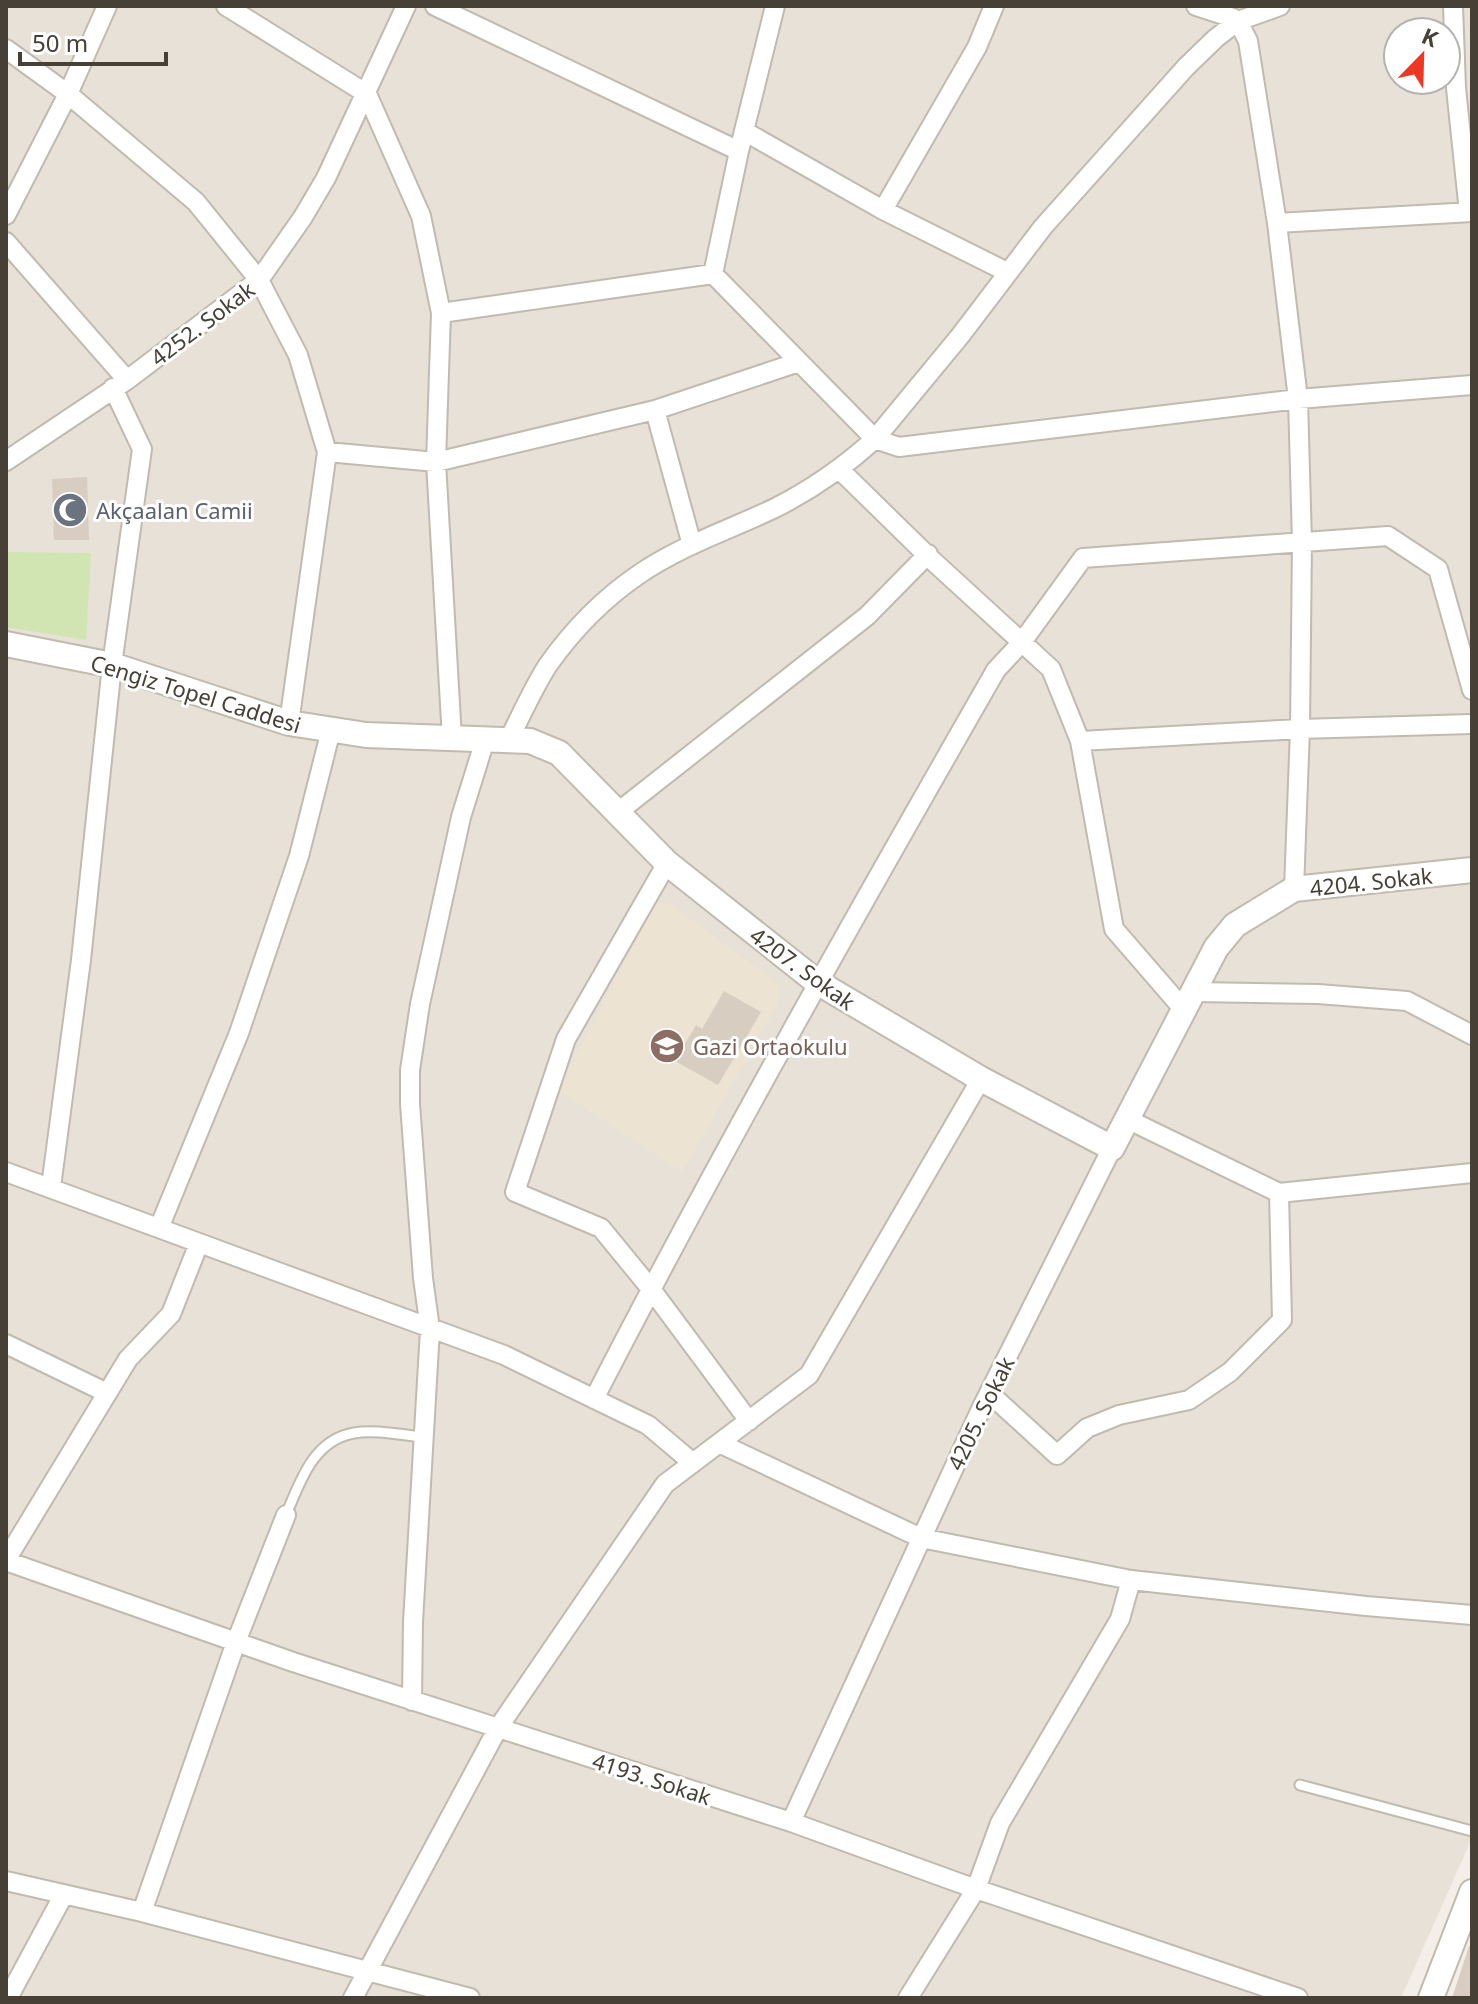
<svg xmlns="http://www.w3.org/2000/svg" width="1478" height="2004" font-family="'Noto Sans',sans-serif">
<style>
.residential{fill:#e7e1d7;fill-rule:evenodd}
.education{fill:#ece3d3}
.green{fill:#d1e5b3}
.building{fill:#d7cdc1}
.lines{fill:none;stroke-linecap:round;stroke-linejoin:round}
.service-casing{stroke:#c1baae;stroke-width:13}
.minor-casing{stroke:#c1baae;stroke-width:22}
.tertiary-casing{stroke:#c1baae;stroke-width:28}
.service{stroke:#fff;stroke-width:9}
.minor{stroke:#fff;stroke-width:18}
.tertiary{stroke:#fff;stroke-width:24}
.labels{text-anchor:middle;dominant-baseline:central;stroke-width:6;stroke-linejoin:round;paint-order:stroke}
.street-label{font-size:22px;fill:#464037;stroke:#fff}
.worship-label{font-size:22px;fill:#5b616d;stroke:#fff;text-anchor:start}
.education-label{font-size:22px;fill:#785e54;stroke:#fff;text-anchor:start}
</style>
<rect width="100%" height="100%" fill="#f3efe8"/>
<!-- residential -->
<path class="residential" d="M6,6h1466v1832l-71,160h-1395zM1398,32h48v48h-48z"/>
<!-- education -->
<path class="education" d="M657,901l13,3 109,80v18l-97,170 -124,-82z"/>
<!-- green -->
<path class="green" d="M6,552l85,1 -5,87 -80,-13z"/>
<!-- building -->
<path class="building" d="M87,477l2,63h-35l-2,-61z
M724,991l37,21 -43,73 -43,-24 21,-36 6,4z
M1469,1946l3,1v51h-20z"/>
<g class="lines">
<!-- service casing -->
<g class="service-casing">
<path id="service" d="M286,1515c14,-33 27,-75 68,-82 21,-4 47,2 69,4
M1300,1785l172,46"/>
</g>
<!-- minor casing -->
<g class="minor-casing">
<path id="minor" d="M226,6l141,88 54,122 20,97 -5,149 16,277
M435,6l304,145
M775,6l-36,145 -26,123 162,165 24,8 399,-48 174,-14
M1196,6l37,12 5,3 10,20 29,182 21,176 4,143 -2,187 -6,160
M1453,6l3,82 13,124
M6,49l62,45 128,108 63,78 39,75 29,97 -38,271
M744,131l139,79 124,62
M883,210l94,-163 17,-41
M6,215l62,-121 39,-88
M1277,223l195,-11
M6,242l121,138
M441,313l272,-39
M655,410l37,135
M327,452l109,10 219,-52 144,-48
M6,461l121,-81 132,-100 44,-63 23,-39 80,-172
M839,469l94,92 118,108 29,72 34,188 71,82
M508,741c13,-25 25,-53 40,-76 24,-34 55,-66 90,-90 42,-29 91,-45 137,-67 36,-18 70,-42 100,-69l85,-103 83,-109 143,-160 30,-29 22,-17 42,-15
M1080,741l220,-12 172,-5
M618,812l249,-196 61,-62
M667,863l-101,176 -51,153 86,36 50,61 98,132
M1194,992l124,2 89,7 65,34
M1127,1119l152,74 193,-20
M6,1172l498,183 144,70 45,38
M51,1187l30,-227 31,-295 30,-216 -29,-61
M159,1228l80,-195 60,-177 32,-126
M6,1344l101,49
M989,1393l68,62 30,-27 32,-13 70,-15 41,-28 52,-52 -3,-127
M594,1399c127,-247 264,-488 402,-729l26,-28 61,-84 305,-22 50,33 34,121
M719,1443l202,95 210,42 235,26 106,9
M6,1560l122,-201 43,-45 28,-71
M6,1561l287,101 498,160 185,67 322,109
M412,1701l1,-79 17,-293 -7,-51 -13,-174v-34l10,-66 41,-187 24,-77
M791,1822l190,-413 131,-261
M6,1881l136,31 328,86
M142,1912l94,-270 50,-127
M8,1998l55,-102
M353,1998l145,-270 167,-244 144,-109 172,-296
M908,1998l68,-109 24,-66 120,-204 11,-39"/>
</g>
<!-- tertiary casing -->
<g class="tertiary-casing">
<path id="tertiary" d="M6,644l106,21 177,58 77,12 164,6 29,12 108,110 150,119 164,97 131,69 104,-200 19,-23 59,-36 178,-19
M1431,1998l41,-106"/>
</g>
<!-- service -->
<use href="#service" class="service"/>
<!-- minor -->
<use href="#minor" class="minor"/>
<!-- tertiary -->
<use href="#tertiary" class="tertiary"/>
</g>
<!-- icons -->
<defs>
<g id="mosque-disc" transform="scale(1.8)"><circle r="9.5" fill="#6b7280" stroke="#fff"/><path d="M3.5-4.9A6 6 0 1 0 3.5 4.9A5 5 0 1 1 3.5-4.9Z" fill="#fff"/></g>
<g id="school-disc" transform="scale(1.8)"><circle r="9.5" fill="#8d6e63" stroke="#fff"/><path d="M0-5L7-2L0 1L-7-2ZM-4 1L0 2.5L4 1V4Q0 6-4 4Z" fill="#fff"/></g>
</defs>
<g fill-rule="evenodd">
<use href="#mosque-disc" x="70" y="510"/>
<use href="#school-disc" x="667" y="1046"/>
</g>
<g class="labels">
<!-- street labels -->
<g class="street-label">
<text transform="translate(202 323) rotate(-37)">4252. Sokak</text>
<text transform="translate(196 693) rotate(17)">Cengiz Topel Caddesi</text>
<text transform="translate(1371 881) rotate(-6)">4204. Sokak</text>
<text transform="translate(803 968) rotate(36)">4207. Sokak</text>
<text transform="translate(980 1413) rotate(-64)">4205. Sokak</text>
<text transform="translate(652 1778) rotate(18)">4193. Sokak</text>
</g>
<!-- worship labels -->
<g class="worship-label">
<text x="96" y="510">Akçaalan Camii</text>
</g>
<!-- education labels -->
<g class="education-label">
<text x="693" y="1046">Gazi Ortaokulu</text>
</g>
</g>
<!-- border -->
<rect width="1478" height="2004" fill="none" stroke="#464037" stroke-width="16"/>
<!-- north arrow -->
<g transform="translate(1422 56) rotate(23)"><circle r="38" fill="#ffffff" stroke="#b5b3af" stroke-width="2"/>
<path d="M0-6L14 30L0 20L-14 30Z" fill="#ef3824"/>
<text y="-12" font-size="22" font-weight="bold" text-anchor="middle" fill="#464037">K</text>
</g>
<!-- scale -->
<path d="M20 52v12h146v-12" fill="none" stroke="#464037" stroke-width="4"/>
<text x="32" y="52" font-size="24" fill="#464037" stroke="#ffffff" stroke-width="6" paint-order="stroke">50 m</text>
</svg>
